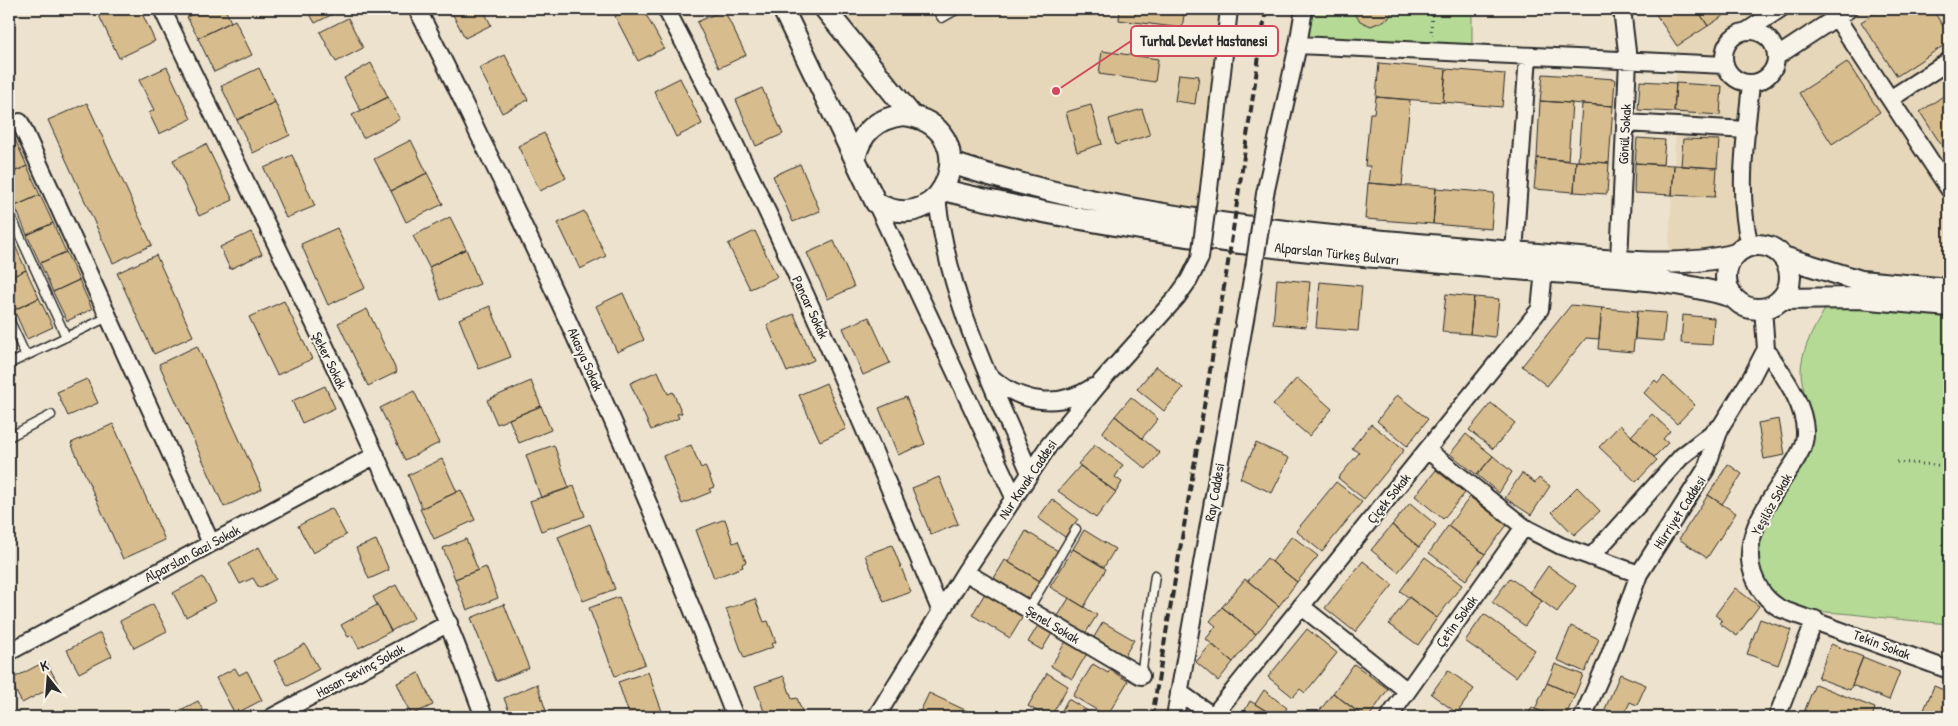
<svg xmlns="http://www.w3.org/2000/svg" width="1958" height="726" font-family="'Patrick Hand',sans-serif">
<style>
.built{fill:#e6d7ba}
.green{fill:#b4da96;stroke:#708260}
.building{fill:#d7bc8d;stroke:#2b2b2b}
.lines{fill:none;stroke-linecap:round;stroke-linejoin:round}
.service-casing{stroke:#2b2b2b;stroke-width:11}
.minor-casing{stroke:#2b2b2b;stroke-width:20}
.tertiary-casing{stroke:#2b2b2b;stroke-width:24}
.path{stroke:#2b2b2b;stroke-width:3;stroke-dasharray:1 4;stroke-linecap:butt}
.service{stroke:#f7f3e8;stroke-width:8}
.minor{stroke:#f7f3e8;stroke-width:16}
.tertiary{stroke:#f7f3e8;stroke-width:20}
.rail{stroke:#2b2b2b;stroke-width:4;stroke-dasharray:8 4;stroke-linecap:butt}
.minor-bridge-casing{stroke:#2b2b2b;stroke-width:20;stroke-linecap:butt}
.minor-bridge{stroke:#f7f3e8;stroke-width:16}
.labels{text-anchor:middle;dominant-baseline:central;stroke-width:4;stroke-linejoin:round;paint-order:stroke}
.street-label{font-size:14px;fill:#2b2b2b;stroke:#f7f3e8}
.leader{fill:none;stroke:#d1495b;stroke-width:2}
.callout-dot{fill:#d1495b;stroke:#f7f3e8;stroke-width:2}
.callout{fill:#f7f3e8;stroke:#d1495b;stroke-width:2}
.callout-label{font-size:15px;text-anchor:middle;font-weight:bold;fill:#2b2b2b}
</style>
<rect width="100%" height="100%" fill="#ede2cd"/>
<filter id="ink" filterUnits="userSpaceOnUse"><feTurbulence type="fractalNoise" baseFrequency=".02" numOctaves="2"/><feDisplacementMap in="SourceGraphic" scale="10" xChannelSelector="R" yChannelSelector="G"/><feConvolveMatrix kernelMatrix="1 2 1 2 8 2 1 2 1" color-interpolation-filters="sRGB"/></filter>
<g filter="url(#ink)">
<!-- built -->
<path class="built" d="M825,9h404l-24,211 -42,-5 -213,-61z
M1734,9h215v280l-88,-8 -102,-36 -91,17 8,-135 -2,-1 3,-80z"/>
<!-- green -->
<path class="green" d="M1304,9h168v44l-174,-8z
M1832,297l117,9v318c-32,-3 -65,-6 -98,-10 -21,-2 -47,-2 -67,-12 -22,-11 -30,-39 -25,-62 7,-31 41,-61 52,-92 9,-27 -10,-51 -10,-78 1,-26 19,-51 31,-73z"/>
<!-- building -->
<path class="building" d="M96,9h44l15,32 -36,17z
M204,9h21l6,13 -33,16 -11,-21z
M307,9h36l-28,14z
M450,9h33l8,16 -26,13z
M629,9h14l21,39 -26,13 -23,-45z
M1120,9h65l-3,19 -63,-8z
M1351,9h43l-6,10 -17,7 -11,-5z
M1697,9h26l3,5 -18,12z
M1697,9l11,17 -31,20 -24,-36z
M1723,9h11l-8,5z
M1881,9h51l17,26v7l-52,34 -36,-54z
M1941,9h8v13z
M724,10l22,45 -27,13 -22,-46z
M348,18l15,30 -27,14 -16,-30z
M235,20l17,35 -38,17 -16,-34z
M1102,51l56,8 -3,23 -56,-8z
M505,55l23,45 -26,13 -23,-45z
M1847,62l33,50 -48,32 -33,-51z
M371,63l17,34 -27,14 -17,-33z
M1379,63l67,6 -3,33 -67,-5z
M167,67l24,52 -32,15 -10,-21 5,-3 -15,-30z
M259,68l16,34 -38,18 -16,-34z
M1446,69l59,5 -3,33 -59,-5z
M1179,74l20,2 -4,28 -20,-3z
M1543,74l72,5 -2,27 -73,-5z
M680,78l22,46 -26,13 -22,-46z
M1640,81l36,2 -2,29 -36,-2z
M1676,83l46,3 -2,29 -46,-3z
M762,88l21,46 -27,12 -20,-46z
M1949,92v65l-29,-45z
M388,97l12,22 -37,19 -11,-23z
M1376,97l34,3 -8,86 -34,-3 2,-17h-5l5,-53h4z
M1540,101l32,2 -4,58 -31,-3z
M275,102l15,33 -37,18 -16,-33z
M87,103l65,142 -39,18 -65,-143z
M1582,104l31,2 -4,57 -31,-2z
M1091,105l11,39 -25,8 -11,-40z
M1142,109l8,26 -34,10 -7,-26z
M544,133l22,45 -26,13 -22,-45z
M14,137l13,29 -18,8v-34z
M1637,138l28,2 -2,25 -28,-2z
M1683,139l36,1 -2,28 -36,-2z
M411,140l16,33 -36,18 -17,-32z
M206,144l27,56 -34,16 -26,-56z
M292,155l23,51 -29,12 -22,-50z
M1537,158l39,3 -2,31 -40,-3z
M1576,161l33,2 -2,31 -33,-2z
M1635,163l39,2 -2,30 -38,-2z
M800,164l20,47 -27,11 -20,-46z
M1674,165l43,3 -2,29 -43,-2z
M27,166l13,29 -25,11 -6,-13v-19z
M427,173l16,31 -37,18 -15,-31z
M1368,183l68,5 -3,36 -68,-5z
M1436,188l58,5 -3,36 -58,-5z
M40,195l13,28 -26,12 -12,-29z
M584,211l22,45 -26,13 -22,-46z
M450,217l16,32 -37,18 -16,-31z
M53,223l13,29 -26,11 -13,-28z
M337,228l28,60 -37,17 -27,-61z
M9,231l4,10 -4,2z
M755,231l22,46 -27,12 -22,-45z
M251,232l11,22 -32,15 -10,-22z
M13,241l13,29 -17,8v-35z
M834,241l20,46 -26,12 -21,-46z
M466,249l14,35 -39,16 -12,-33z
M66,252l13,28 -26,12 -13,-29z
M156,255l37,81 -39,18 -37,-81z
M26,270l13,28 -25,12 -5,-12v-20z
M1277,279l33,3 -4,45 -33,-3z
M79,280l13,29 -25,12 -14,-29z
M1320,282l42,4 -4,45 -42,-3z
M623,293l21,47 -27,12 -21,-46z
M1446,294l28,3 -4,37 -28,-2z
M1474,297l25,2 -4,38 -25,-3z
M39,298l14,29 -26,12 -13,-29z
M284,301l28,58 -35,16 -28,-58z
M1571,305l31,3 -3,31 -13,-1 -39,48 -25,-20z
M490,306l21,51 -32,12 -20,-50z
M1602,308l35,3 -4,41 -35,-3z
M367,309l30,63 -29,14 -30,-63z
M1637,311l29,2 -3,28 -28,-2z
M794,314l20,46 -27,12 -20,-47z
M1683,315l31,3 -2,27 -31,-2z
M869,317l21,46 -27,12 -20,-47z
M197,346l65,143 -38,18 -65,-143z
M1156,366l27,22 -19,23 -27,-22z
M658,371l10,23 5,-2 9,21 -5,1 2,4 -28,12 -21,-47z
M1664,376l31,29 -18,19 -33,-31 11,-13 3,3z
M1297,378l35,31 -23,27 -36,-31z
M87,379l11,24 -30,13 -11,-24z
M531,381l10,25 -44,18 -10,-24z
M826,383l20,46 -26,12 -21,-46z
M325,386l10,22 -33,15 -10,-22z
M414,391l25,52 -34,17 -25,-52z
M1397,395l31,24 -21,27 -30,-25z
M906,397l19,47 -27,11 -19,-47z
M1131,397l27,22 -16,19 -27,-22z
M1491,403l24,20 -22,26 -24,-19z
M541,406l10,24 -32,13 -10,-24z
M1652,414l18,17 -7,8 5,4 -14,14 -23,-21z
M1115,416l45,37 -14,16 -44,-36z
M1779,419l6,36 -21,4 -6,-36z
M113,424l52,116 -42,19 -52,-116z
M1371,424l33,26 -40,49 -26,-21 21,-25 -7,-5z
M1620,425l37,35 -21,22 -37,-35z
M1466,434l27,22 -16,19 -27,-21z
M1256,443l33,15 -17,35 -32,-15z
M554,445l15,43 -28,10 -15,-43z
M691,445l10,23 4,-2 9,21 -5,2 2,3 -29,12 -19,-48z
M1095,445l28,20 -8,12 7,5 -6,10 -38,-28z
M1493,456l19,16 -13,21 -22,-18z
M442,459l15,33 -35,16 -14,-33z
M1728,464l14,10 -20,30 -14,-9z
M1080,466l36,26 -20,26 -38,-27z
M1436,470l29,23 -22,26 -28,-23z
M1522,473l13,10 4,-5 11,8 -19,29 -26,-17z
M939,477l19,47 -27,11 -19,-47z
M1336,482l26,20 -40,50 -26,-21z
M574,486l11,30 -44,15 -11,-30z
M1577,487l23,24 -26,24 -22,-23z
M461,490l14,30 -41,19 -14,-30z
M1708,495l28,18 -29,45 -28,-19z
M1470,497l37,28 -22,29 -37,-28z
M1052,499l26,20 -13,18 -27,-19z
M1410,503l26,22 -17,22 -27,-22z
M332,508l14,27 -33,18 -15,-27z
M725,519l8,24 5,-2 8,21 -4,2 1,3 -29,11 -18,-48z
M590,524l25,65 -32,12 -25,-64z
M1392,525l27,22 -21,25 -27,-22z
M1448,526l37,28 -19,26 -37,-27z
M1084,530l31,19 -11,18 -31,-18z
M1026,531l32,20 -18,30 -32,-19z
M1292,536l26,20 -21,26 -25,-20z
M466,539l12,31 -23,9 -12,-31z
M376,540l13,30 -20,9 -13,-31z
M892,545l19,47 -27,10 -19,-47z
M259,547l17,32 -17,9 -6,-10 -13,6 -11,-21z
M1073,549l33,20 -22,38 -34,-20z
M1425,557l37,28 -25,33 -37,-27z
M1267,558l30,24 -18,24 -31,-25z
M1005,560l35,21 -14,23 -35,-21z
M1363,561l30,24 -38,47 -30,-24z
M1548,566l28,20 -19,26 -27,-20z
M486,567l12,31 -31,12 -12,-31z
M203,577l13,24 -30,16 -13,-24z
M1510,578l32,23 -17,25 -33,-24z
M1245,579l34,27 -23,28 -34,-27z
M396,585l18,33 -23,13 -18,-34z
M1735,588l24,18 -22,30 -18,-13 3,-3 -7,-5z
M987,590l38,23 -15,25 -38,-23z
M619,597l26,67 -30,12 -26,-68z
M1409,597l28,21 -19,27 -29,-21z
M1069,598l28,17 -14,22 -28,-16z
M755,599l9,23 4,-1 8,21 -5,2 2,3 -29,11 -18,-49z
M153,604l14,27 -33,17 -14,-27z
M504,604l25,64 -33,13 -25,-63z
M377,605l14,26 -32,17 -7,-13 -4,2 -7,-12z
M1222,607l34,27 -23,28 -27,-23 10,-13 -6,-5z
M1484,614l51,36 -19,27 -51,-36z
M1760,619l31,11 -13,35 -31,-11z
M1040,622l14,8 -12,20 -14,-8z
M1103,622l31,18 -12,20 -31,-18z
M1571,626l28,13 -14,33 -28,-12z
M1307,629l30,24 -32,40 -5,-4 -7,8 -25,-20z
M100,633l12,23 -33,17 -12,-23z
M1068,638l21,12 -17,29 -21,-13z
M305,644l14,25 -31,17 -14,-25z
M1211,644l22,18 -15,19 -22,-19z
M1831,644l32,13 -13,33 -32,-12z
M1863,657l37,15 -11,28 -37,-15z
M46,661l12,23 -36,19 -12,-23z
M1093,664l15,9 2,-3 18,11 -21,35 -34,-20z
M1354,664l34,25 -19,28h-4l-32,-24z
M1555,664l28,11 -8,20 -28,-12z
M235,668l4,7 8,-4 15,29 -27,14 -19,-36z
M1448,670l26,19 -17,24 -26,-19z
M648,672l16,45h-34l-12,-35z
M419,673l14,32 -22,10 -14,-32z
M1047,673l21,13 -14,25 3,2 -3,4h-7l-19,-11z
M1620,674l26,11 -9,20 -7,-3 -7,15 -18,-8z
M784,676l8,23 5,-1 7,19h-38l-11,-31z
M1547,683l28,12 -10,22h-9l-21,-8z
M537,684l11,33h-37l-7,-19z
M1815,684l60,24 -3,9h-64l-5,-2z
M1934,686l15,6v25h-28z
M1264,690l23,18 -6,9h-5l-21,-13z
M929,693l36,17 -3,7 -44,-1z
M1333,693l31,24h-49z
M1068,699l30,18h-35l3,-5 -4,-2z
M198,701l8,16h-39z
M1250,701l5,3 21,13h-35z
M1532,707l3,2 21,8h-29z
M965,710l16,7h-19z
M1417,712l9,5h-12z"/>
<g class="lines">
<!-- service casing -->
<g class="service-casing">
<path id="service" d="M936,9l6,9 16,-9
M9,212l57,125
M9,319l17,37
M9,364l99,-47
M9,437l42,-22
M1028,610l48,-81
M1141,676l14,-101"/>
</g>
<!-- minor casing -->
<g class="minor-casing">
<path id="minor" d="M162,9c112,233 232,465 322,708
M417,9c22,41 42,84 62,126 95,190 179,384 256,582
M666,9c104,195 191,399 275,603
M1836,17l113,172
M1724 57a26 26 0 1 1 52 0a26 26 0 1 1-52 0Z
M1747,31l33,-22
M1298,45l427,20
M1776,57l73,-48
M1890,99l59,-38
M20,122l191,421
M1625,123l122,7
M1209,189l20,-180
M1265,194l33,-149 6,-36
M937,197c10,98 55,187 93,276
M876,203l138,294
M1750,246c-14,-56 -4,-107 1,-163
M1514,252l14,-196
M1619,260l9,-200 -6,-51
M1766,349c15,24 38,52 39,82 1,14 -8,28 -16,39 -19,30 -49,67 -36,104 6,16 13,26 28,35l168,61
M990,376c29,27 69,33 103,11
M1427,450l97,77 37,19 78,28
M1591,557l91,-101 39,-30
M965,572l176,104
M1301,606l105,84
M9,652l367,-197
M1179,692l35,25
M1213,716l327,-407 4,-38
M272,717l177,-94
M876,717l89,-145 84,-127 51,-62 77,-86 12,-17 11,-22
M1175,717l79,-449
M1389,717l135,-190
M1583,717l26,-60 30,-83 67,-105 15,-43 30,-48 15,-29 -3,-41
M1777,717l38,-98"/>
</g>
<!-- tertiary casing -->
<g class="tertiary-casing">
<path id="tertiary" d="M783,9l72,150
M825,9l87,107
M903,115c84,9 44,128 -27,88l-21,-44c5,-26 22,-41 48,-44z
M951,163c182,60 373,73 562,89 69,5 157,20 223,2
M943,190c149,36 303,57 456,69 56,5 112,10 168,14 55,4 113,8 166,24
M1726 277a32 32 0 1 1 64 0a32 32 0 1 1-64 0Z
M1783,257l78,24 88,8
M1781,299l78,-1 90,8"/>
</g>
<!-- path -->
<path class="path" d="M1431,36l1,-27
M1897,462l52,4"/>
<!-- service -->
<use href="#service" class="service"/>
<!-- minor -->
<use href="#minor" class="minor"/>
<!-- tertiary -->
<use href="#tertiary" class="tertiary"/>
<!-- rail -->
<path class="rail" d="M1152,717l76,-454 38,-254"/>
<!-- minor-bridge casing -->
<g class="minor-bridge-casing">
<path id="minor-bridge" d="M1200,258l9,-69
M1254,268l11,-74"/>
</g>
<!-- minor-bridge -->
<use href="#minor-bridge" class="minor-bridge"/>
</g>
</g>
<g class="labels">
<!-- street labels -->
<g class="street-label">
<text transform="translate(1624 134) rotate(-87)">Gönül Sokak</text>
<text transform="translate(1337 253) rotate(6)">Alparslan Türkeş Bulvarı</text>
<text transform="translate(811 307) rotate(65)">Pancar Sokak</text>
<text transform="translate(586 359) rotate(66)">Akasya Sokak</text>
<text transform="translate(330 360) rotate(64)">Şeker Sokak</text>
<text transform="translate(1027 479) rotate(-56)">Nur Kavak Caddesi</text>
<text transform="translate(1214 492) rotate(-80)">Ray Caddesi</text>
<text transform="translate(1388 498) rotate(-51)">Çiçek Sokak</text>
<text transform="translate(1771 504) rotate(-61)">Yeşilöz Sokak</text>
<text transform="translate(1679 512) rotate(-57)">Hürriyet Caddesi</text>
<text transform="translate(192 553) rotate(-28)">Alparslan Gazi Sokak</text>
<text transform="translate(1456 621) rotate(-54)">Çetin Sokak</text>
<text transform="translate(1053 624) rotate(31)">Şenel Sokak</text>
<text transform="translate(1882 644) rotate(21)">Tekin Sokak</text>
<text transform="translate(360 670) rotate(-28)">Hasan Sevinç Sokak</text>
</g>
</g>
<!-- callouts -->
<path class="leader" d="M1056 91L1131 41"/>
<circle class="callout-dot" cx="1056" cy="91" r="5"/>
<rect class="callout" x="1131" y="26" width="147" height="30" rx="5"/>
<g class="callout-label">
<text x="1204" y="46">Turhal Devlet Hastanesi</text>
</g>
<!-- margin -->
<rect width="1958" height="726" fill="none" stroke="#f7f3e8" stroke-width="30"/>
<rect x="15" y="15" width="1928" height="696" fill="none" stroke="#2b2b2b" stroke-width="2" filter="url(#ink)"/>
<!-- north arrow -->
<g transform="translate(48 678) rotate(343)" stroke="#f7f3e8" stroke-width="4" paint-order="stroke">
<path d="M0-4L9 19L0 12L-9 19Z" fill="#2b2b2b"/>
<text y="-8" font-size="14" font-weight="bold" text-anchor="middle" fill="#2b2b2b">K</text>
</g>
</svg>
